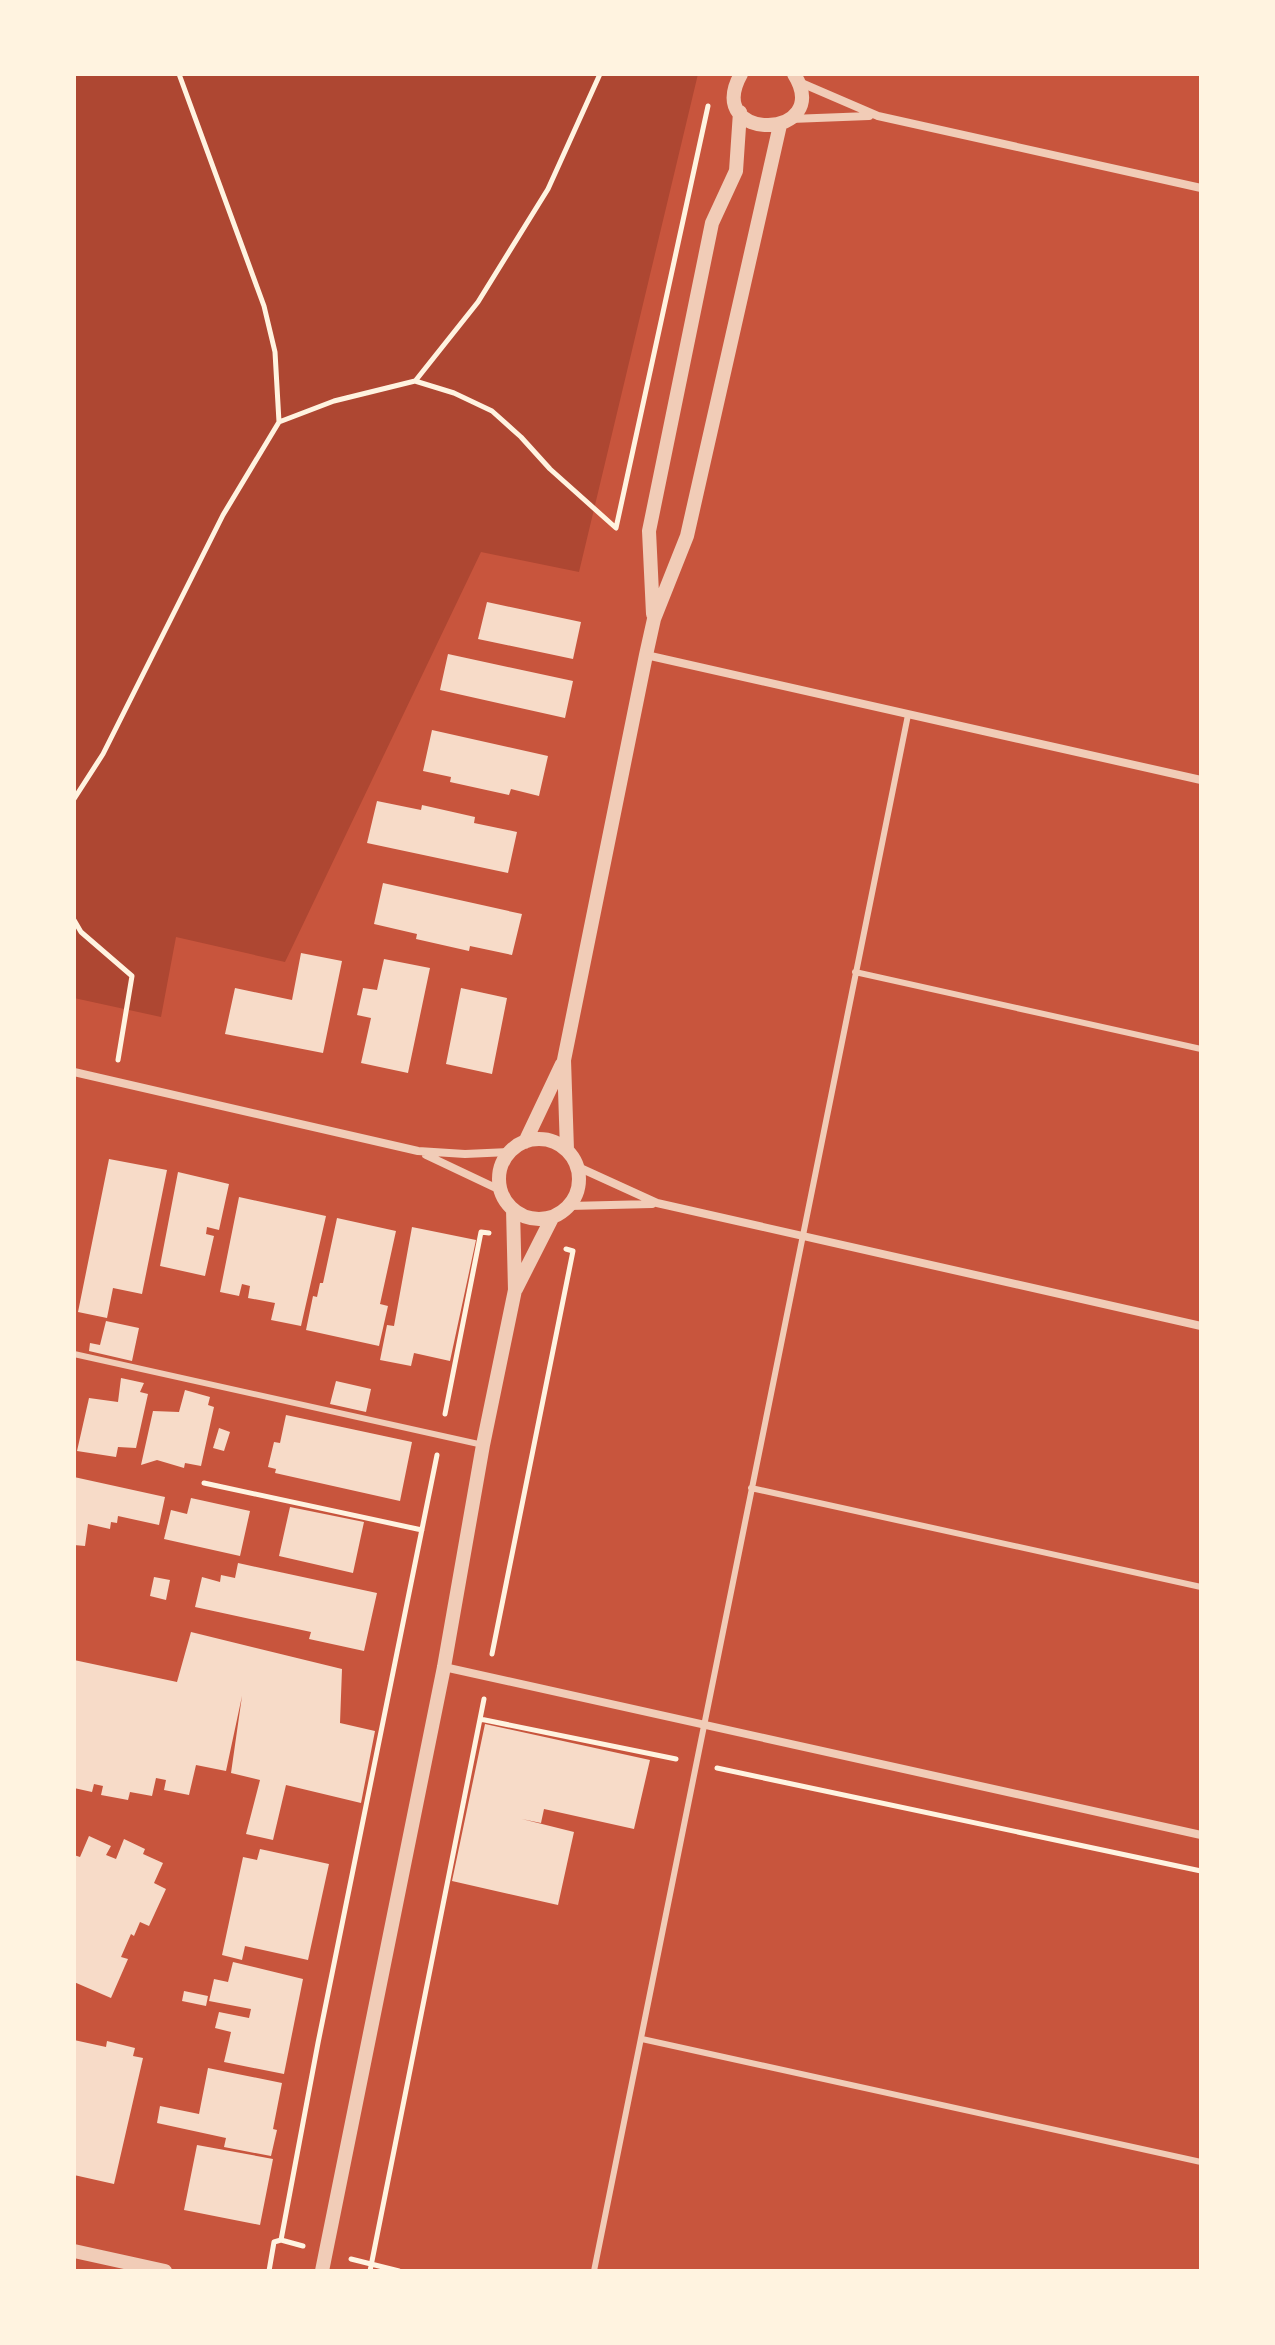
<svg xmlns="http://www.w3.org/2000/svg" width="1275" height="2345" font-family="'Open Sans',sans-serif">
<style>
.green{fill:#ae4732}
.building{fill:#f7dbc8}
.lines{fill:none;stroke-linecap:round;stroke-linejoin:round}
.path{stroke:#fff3e0;stroke-width:5}
.service{stroke:#f1ccb7;stroke-width:6}
.minor{stroke:#f1ccb7;stroke-width:8}
.tertiary{stroke:#f1ccb7;stroke-width:14}
</style>
<rect width="100%" height="100%" fill="#c8553d"/>
<!-- green -->
<path class="green" d="M74,74h624l-119,498 -98,-20 -196,410 -109,-25 -15,80 -87,-19z"/>
<!-- building -->
<path class="building" d="M487,602l94,20 -8,37 -95,-20z
M448,654l125,27 -8,37 -125,-28z
M432,730l116,26 -9,40 -28,-7 -2,6 -59,-13 1,-5 -28,-6z
M377,801l44,9 1,-5 53,12 -1,6 43,9 -9,41 -141,-30z
M383,883l139,31 -10,41 -42,-9 -1,5 -53,-12 1,-5 -43,-10z
M301,953l41,8 -19,92 -98,-19 10,-46 57,12z
M384,959l46,9 -22,105 -47,-10 10,-45 -14,-3 6,-27 14,2z
M461,988l46,10 -15,76 -46,-10z
M109,1159l58,11 -25,124 -29,-6 -6,30 -29,-6z
M178,1172l51,12 -10,46 -12,-3 -1,7 8,2 -9,40 -45,-10z
M239,1197l87,19 -25,110 -30,-6 4,-17 -27,-5 2,-12 -8,-2 -3,12 -19,-4z
M337,1218l59,13 -16,73 8,2 -9,40 -73,-16 7,-34 4,1 3,-14h3z
M412,1227l64,13 -26,121 -36,-8 -3,13 -31,-6 7,-35 7,1z
M106,1321l33,7 -7,33 -43,-10 1,-8 10,2z
M121,1378l23,5 -4,9 8,2 -12,54 -18,-1 -2,10 -39,-6 12,-53 29,4z
M336,1381l35,8 -5,23 -36,-8z
M185,1390l25,7 -2,8 6,2 -13,59 -16,-3 -1,5 -27,-8 -16,5 12,-54 26,1z
M286,1415l126,27 -12,59 -125,-28 1,-4 -8,-2 6,-25 6,1z
M219,1428l11,4 -6,19 -11,-3z
M74,1477l91,20 -6,28 -41,-9 -1,7 -6,-1 -1,7 -22,-5 -3,22 -11,-1z
M191,1498l59,13 -10,45 -76,-17 7,-29 16,4z
M290,1507l74,15 -11,51 -74,-17z
M238,1563l139,30 -13,58 -55,-12 2,-7 -116,-25 7,-30 18,5 1,-7 14,3z
M154,1577l16,3 -4,20 -16,-4z
M191,1632l151,37 -2,54 35,8 -14,72 -75,-18 -13,55 -27,-6 14,-54 -29,-7 11,-77 -16,75 -30,-6 -7,30 -25,-5 2,-10 -10,-2 -4,18 -22,-4 -2,8 -27,-5 2,-9 -9,-2 -2,8 -18,-4v-128l103,22z
M485,1724l165,36 -16,69 -90,-20 -3,14 -19,-4 52,13 -16,73 -106,-24z
M89,1836l22,10 -5,9 10,4 8,-20 21,10 -2,5 20,9 -9,20 12,6 -17,37 -9,-4 -6,14 -3,-2 -10,23 7,2 -17,39 -37,-16v-127l6,2z
M260,1849l69,15 -21,96 -63,-14 -3,14 -20,-5 21,-98 14,3z
M233,1962l70,17 -19,95 -60,-12 7,-30 -16,-4 4,-16 30,6 2,-9 -42,-8 5,-22 14,3z
M184,1991l24,5 -2,10 -24,-5z
M74,2040l32,7 1,-6 28,7 -2,8 10,2 -29,126 -40,-9z
M208,2068l74,15 -9,46 4,1 -6,26 -47,-9 2,-9 -69,-15 3,-17 39,8z
M197,2145l76,14 -13,66 -76,-15z"/>
<g class="lines">
<!-- path -->
<path class="path" d="M179,74l85,232 11,46 4,70
M416,380l62,-78 70,-113 52,-115
M74,799l29,-45 120,-239 56,-93 55,-21 81,-20 39,12 38,18 29,26 29,32 66,59 92,-422
M74,920l7,12 51,44 -14,84
M445,1414l36,-182 8,1
M204,1483l218,47
M492,1654l81,-403 -7,-2
M480,1719l196,40
M717,1768l484,103
M281,2240l37,-197 119,-588
M351,2259l48,12
M269,2271l5,-29 7,-2 22,6
M370,2271l114,-572"/>
<!-- service -->
<path class="service" d="M855,972l346,77
M74,1354l409,91
M751,1488l450,99
M642,2039l559,123
M594,2271l314,-1556"/>
<!-- minor -->
<path class="minor" d="M799,82l79,34 323,72
M791,119l78,-3
M646,655l555,125
M74,1072l344,79 47,3 44,-2
M426,1155l74,35
M578,1167l79,36 544,123
M569,1206l83,-2
M444,1667l757,168"/>
<!-- tertiary -->
<path class="tertiary" d="M741,74c-39,70 94,66 53,0
M653,614l-4,-83 63,-308 24,-52 4,-59
M499 1179a40 40 0 1 1 80 0a40 40 0 1 1-80 0Z
M525,1142l37,-78
M567,1150l-3,-90 82,-405 8,-36 33,-83 93,-411
M516,1289l36,-71
M74,2251l91,20
M322,2271l122,-604 39,-222 32,-155 -2,-81"/>
</g>
<!-- border -->
<rect width="1275" height="2345" fill="none" stroke="#fff3e0" stroke-width="152"/>
</svg>
